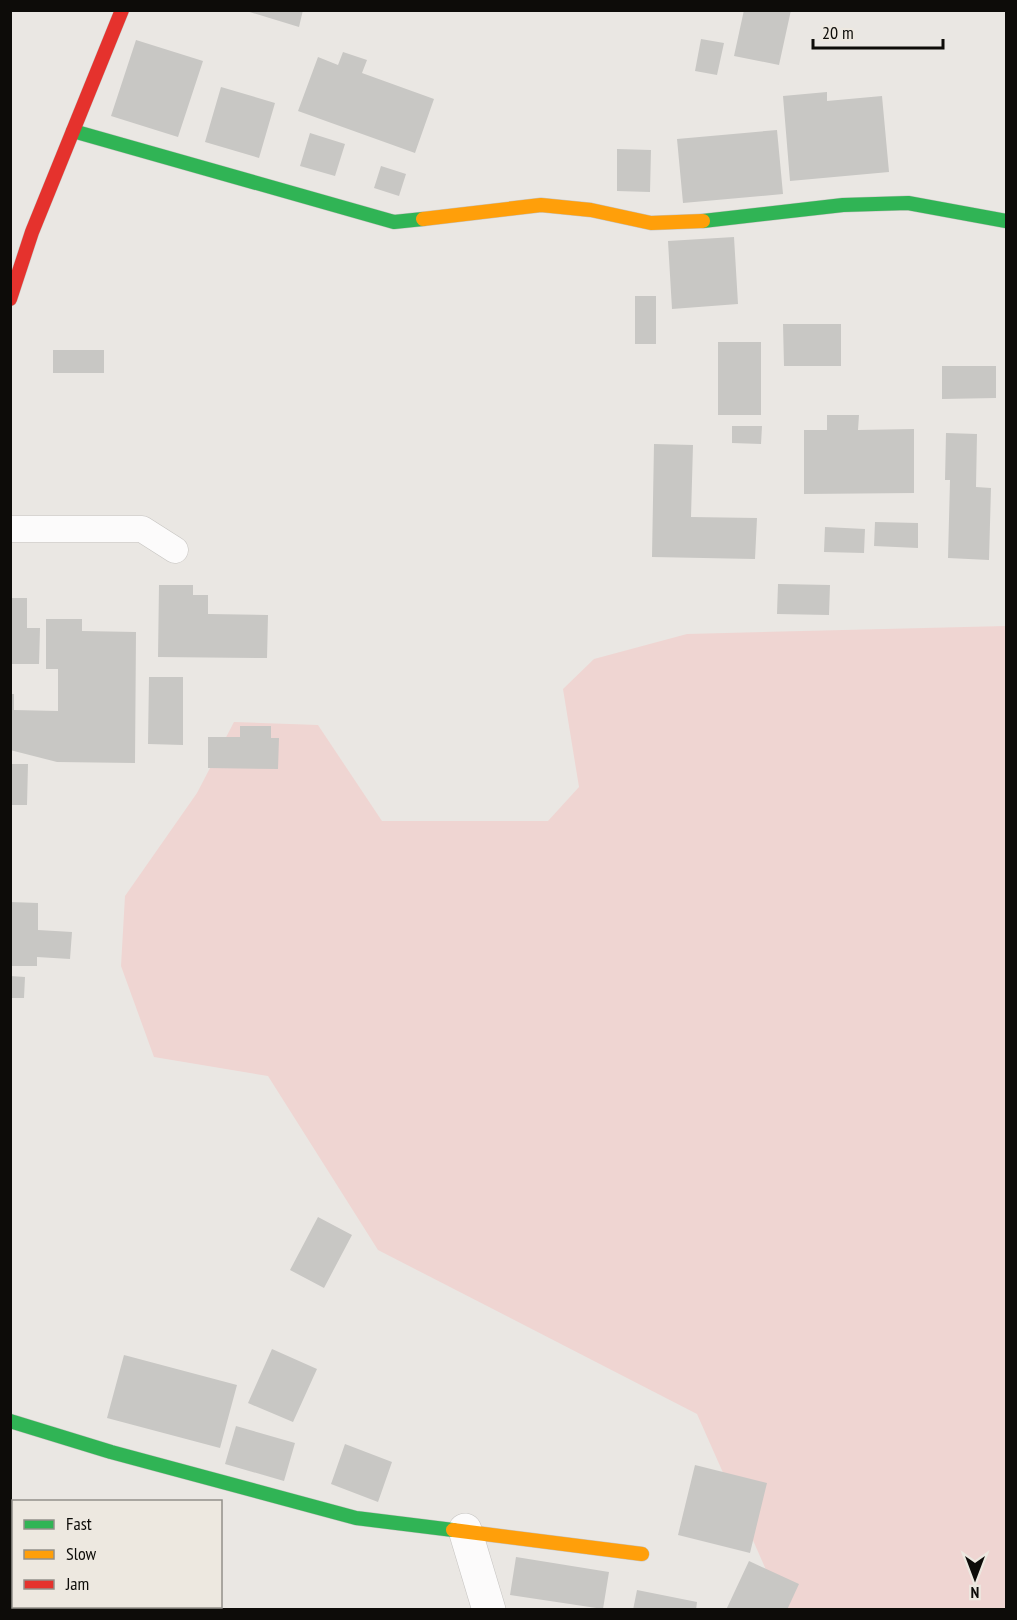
<svg xmlns="http://www.w3.org/2000/svg" width="1017" height="1620" font-family="'PT Sans Narrow',sans-serif">
<style>
.green{fill:#efd5d2}
.building{fill:#c8c7c4}
.lines{fill:none;stroke-linecap:round;stroke-linejoin:round}
.lane-casing{stroke:#c6c4c1;stroke-width:27}
.street-casing{stroke:#c6c4c1;stroke-width:34}
.fast-casing{stroke:#c6c4c1;stroke-width:15}
.slow-casing{stroke:#c6c4c1;stroke-width:15}
.jam-casing{stroke:#c6c4c1;stroke-width:15}
.lane{stroke:#fcfbfb;stroke-width:26}
.street{stroke:#fcfbfb;stroke-width:33}
.fast{stroke:#30b455;stroke-width:14}
.slow{stroke:#ff9f0a;stroke-width:14}
.jam{stroke:#e5322d;stroke-width:14}
</style>
<rect width="100%" height="100%" fill="#eae7e3"/>
<!-- green -->
<path class="green" d="M1006,626v983h-229l-2,-19 -78,-176 -319,-164 -110,-174 -114,-19 -33,-91 4,-70 72,-103 37,-71 84,3 64,96h166l31,-34 -16,-98 31,-30 93,-25z"/>
<!-- building -->
<path class="building" d="M243,10h60l-4,17z
M744,10h47l-12,55 -45,-9z
M701,39l23,4 -7,32 -22,-4z
M136,40l67,21 -25,76 -67,-21z
M343,52l24,8 -5,13 72,26 -19,54 -117,-42 20,-54 20,8z
M221,87l54,16 -16,55 -54,-16z
M827,92v9l55,-5 7,76 -99,9 -7,-85z
M777,130l6,64 -100,9 -6,-64z
M310,133l35,11 -10,32 -35,-10z
M617,149l34,1 -1,42 -33,-1z
M381,166l25,8 -7,22 -25,-8z
M734,237l4,67 -66,5 -4,-68z
M635,296h21v48h-21z
M783,324h58v42h-57z
M718,342h43v73h-43z
M53,350h51v23h-51z
M942,366h54v32l-54,1z
M827,415h32l-1,15 56,-1v64l-110,1v-64h23z
M732,426h30l-1,18 -29,-1z
M946,433l31,1 -1,53 15,1 -2,72 -41,-2 2,-78h-5z
M654,444l39,1 -2,72 66,1 -2,41 -103,-2z
M875,522l43,1v25l-44,-2z
M825,527l40,2 -1,24 -40,-1z
M778,584l52,1 -1,30 -52,-1z
M159,585h34v10h15v19l60,1 -1,43 -109,-1z
M10,598h17v30h13l-1,36h-29z
M46,619h36v12l54,1 -1,131 -78,-1 -47,-12v-56h4v16l44,1v-42h-12z
M149,677h34v68l-35,-1z
M240,726h31v12h8l-1,31 -70,-1v-31h32z
M10,764h18l-1,41h-17z
M10,902l28,1v27l34,2 -2,27 -33,-2v9h-27z
M10,976l15,1 -1,21h-14z
M318,1217l34,18 -28,53 -34,-18z
M272,1349l45,20 -24,53 -45,-19z
M124,1355l113,30 -17,63 -113,-30z
M236,1426l59,17 -11,38 -59,-17z
M345,1444l47,18 -14,40 -47,-18z
M695,1465l72,18 -17,70 -72,-18z
M10,1556h4v50h98v4h-102z
M516,1557l93,15 -6,37 -93,-14z
M749,1561l50,23 -12,26h-61z
M637,1590l60,12 -1,8h-63z
M129,1606h80v4h-80z"/>
<g class="lines">
<!-- lane casing -->
<g class="lane-casing">
<path id="lane" d="M10,529h132l33,21"/>
</g>
<!-- street casing -->
<g class="street-casing">
<path id="street" d="M465,1530l24,80"/>
</g>
<!-- fast casing -->
<g class="fast-casing">
<path id="fast" d="M73,131l321,91 29,-3
M703,221l140,-16 65,-2 98,18
M10,1421l101,31 245,66 97,12"/>
</g>
<!-- slow casing -->
<g class="slow-casing">
<path id="slow" d="M423,219l118,-14 50,5 60,13 52,-2
M453,1530l189,24"/>
</g>
<!-- jam casing -->
<g class="jam-casing">
<path id="jam" d="M10,299l22,-67 90,-222"/>
</g>
<!-- lane -->
<use href="#lane" class="lane"/>
<!-- street -->
<use href="#street" class="street"/>
<!-- fast -->
<use href="#fast" class="fast"/>
<!-- slow -->
<use href="#slow" class="slow"/>
<!-- jam -->
<use href="#jam" class="jam"/>
</g>
<!-- border -->
<rect width="1017" height="1620" fill="none" stroke="#0d0c09" stroke-width="24"/>
<!-- legend -->
<rect x="12" y="1500" width="210" height="108" fill="#ede8e0" stroke="#93908a" stroke-width="1.5"/>
<rect x="24" y="1520" width="30" height="9" fill="#30b455" stroke="#93908a" stroke-width="1.5"/>
<text x="66" y="1530" font-size="18" fill="#0d0c09">Fast</text>
<rect x="24" y="1550" width="30" height="9" fill="#ff9f0a" stroke="#93908a" stroke-width="1.5"/>
<text x="66" y="1560" font-size="18" fill="#0d0c09">Slow</text>
<rect x="24" y="1580" width="30" height="9" fill="#e5322d" stroke="#93908a" stroke-width="1.5"/>
<text x="66" y="1590" font-size="18" fill="#0d0c09">Jam</text>
<!-- north arrow -->
<g transform="translate(975 1578) rotate(180)" stroke="#ede8e0" stroke-width="4.5" paint-order="stroke">
<path d="M0-4.5L10 22L0 15L-10 22Z" fill="#0d0c09"/>
<text y="-9" font-size="16" font-weight="bold" text-anchor="middle" fill="#0d0c09">N</text>
</g>
<!-- scale -->
<path d="M813 39v9h130v-9" fill="none" stroke="#0d0c09" stroke-width="3"/>
<text x="822" y="39" font-size="18" fill="#0d0c09" stroke="#ede8e0" stroke-width="4.5" paint-order="stroke">20 m</text>
</svg>
